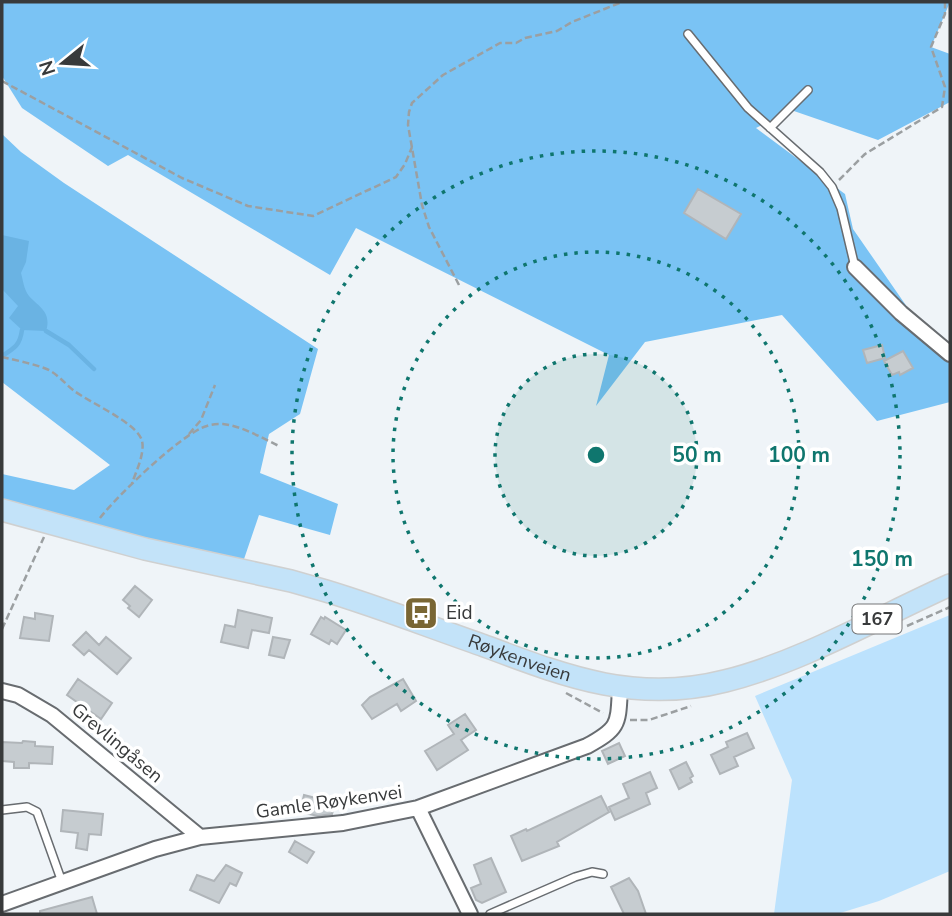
<svg xmlns="http://www.w3.org/2000/svg" width="952" height="916" font-family="'Nunito Sans',sans-serif">
<style>
.green{fill:#bce2fd}
.forest{fill:#7ac3f4}
.water{fill:#6ab3e3}
.lines{fill:none;stroke-linecap:round;stroke-linejoin:round}
.stream{stroke:#6ab3e3;stroke-width:4.5}
.building{fill:#c6ccd0;stroke:#b0b5b9;stroke-width:2}
.lane-casing{stroke:#686c70;stroke-width:10}
.street-casing{stroke:#686c70;stroke-width:18}
.primary-casing{stroke:#cfd0d0;stroke-width:24}
.path{stroke:#9b9fa1;stroke-width:2.5;stroke-dasharray:7 3.5;stroke-linecap:butt}
.lane{stroke:#fff;stroke-width:7}
.street{stroke:#fff;stroke-width:14}
.primary{stroke:#c3e3f9;stroke-width:21}
.ring{fill:none;stroke:#0f766e;stroke-width:3.5;stroke-dasharray:3.5 7}
.labels{text-anchor:middle;dominant-baseline:central;stroke-width:7;stroke-linejoin:round;paint-order:stroke}
.shield{fill:#fff;stroke:#747576;stroke-width:2}
.shield-label{font-size:18px;font-weight:bold;fill:#383a3b}
.poi-label{font-size:19px;fill:#383a3b;stroke:#fff;text-anchor:start}
.street-label{font-size:19px;fill:#383a3b;stroke:#fff}
.centre{fill:#0f766e;stroke:#fff;stroke-width:3.5}
.ring-label{font-size:21px;text-anchor:middle;font-weight:bold;fill:#0f766e;stroke:#fff;stroke-width:7;stroke-linejoin:round;paint-order:stroke}
</style>
<rect width="100%" height="100%" fill="#eff4f8"/>
<!-- green -->
<path class="green" d="M950,615v256l-71,30 -42,13h-63l18,-134 -37,-84z"/>
<!-- forest -->
<path class="forest" d="M2,2h948l-19,45 19,7v48l-72,38 -87,-30 -35,18 89,66 8,35 77,111 20,8v54l-73,19 -95,-106 -137,27 -49,64 13,-51 -253,-127 -26,47 -202,-120 -20,11 -86,-58 -20,-32z
M2,134l19,18 43,31 254,166 -18,65 -31,20 -9,39 78,31 -8,31 -71,-20 -17,50 -240,-61v-30l72,16 36,-25 -108,-83z"/>
<!-- water -->
<path class="water" d="M2,235l27,6 -3,21 -5,11c2,7 3,17 8,23 10,11 23,16 17,35l-24,-1 -13,-12 9,-12 -16,-17z"/>
<g class="lines">
<!-- stream -->
<path class="stream" d="M46,331l23,14 25,24
M2,356c13,-8 18,-11 20,-26"/>
</g>
<!-- building -->
<path class="building" d="M698,189l43,25 -15,25 -42,-26z
M882,345l3,13 -18,5 -4,-13z
M903,351l10,17 -13,7 -1,-3 -7,3 -8,-14z
M135,586l17,14 -13,17 -11,-9 2,-2 -7,-6z
M238,610l34,8 -3,15 -17,-3 -4,18 -27,-6 4,-17 10,2z
M35,613l18,3 -4,25 -29,-3 4,-21 11,2z
M321,617l3,2 1,-2 21,13 -9,14 -6,-4 -2,4 -18,-10z
M86,632l13,13 7,-8 25,21 -14,16 -28,-24 -5,5 -11,-10z
M273,637l17,3 -6,18 -15,-3z
M78,679l34,24 -11,16 -34,-24z
M403,679l13,22 -15,10 -4,-7 -25,15 -10,-14 8,-8z
M465,714l11,16 -15,10 7,10 -31,20 -12,-19 29,-17 -6,-9z
M747,733l7,15 -20,9 4,9 -18,8 -9,-19 17,-8 -2,-5z
M23,741l12,1v4l18,1 -1,17 -23,-1v5h-15v-6l-12,-1v-19l20,1z
M619,743l6,13 -17,8 -6,-13z
M686,762l7,14 -3,2 2,4 -13,7 -9,-19z
M650,772l7,16 -11,5 4,11 -35,16 -6,-13 20,-9 -6,-14z
M304,795l31,8 -3,11 -14,2 -18,-4z
M601,796l8,16 -52,30 2,4 -37,15 -11,-25 15,-7 1,2z
M63,810l40,4 -2,21 -12,-1 -2,16 -11,-2 2,-15 -17,-2z
M295,841l19,11 -7,11 -18,-11z
M491,858l15,34 -24,11 -6,-3 -5,-12 10,-4 -7,-19z
M226,865l16,8 -6,13 -6,-3 -11,20 -29,-13 7,-15 17,6z
M629,878l9,13 8,23h-22l-13,-27z
M92,897l5,17h-57v-3z"/>
<g class="lines">
<!-- lane casing -->
<g class="lane-casing">
<path id="lane" d="M688,34l60,74 72,64 12,15 9,21 14,59
M770,128l38,-38
M2,810l25,-3 10,5 25,70
M490,914l85,-37 17,-5 11,2"/>
</g>
<!-- street casing -->
<g class="street-casing">
<path id="street" d="M855,267l46,46 49,41
M2,691l16,4 34,20 148,122
M418,808l52,106
M2,904l153,-55 45,-12 143,-14 75,-15 169,-62c33,-18 31,-22 33,-58"/>
</g>
<!-- primary casing -->
<g class="primary-casing">
<g id="primary">
<path id="s1" d="M2,510l143,39 146,32 35,10c53,16 104,36 156,54 83,31 153,59 243,36 74,-18 154,-64 225,-96"/>
</g>
</g>
<!-- path -->
<path class="path" d="M2,81l180,97 66,28 65,10 83,-39 9,-13 7,-17
M839,180l26,-26 77,-47 3,-20 -14,-40 14,-33v-12
M459,285l-30,-58 -7,-22 -14,-80 1,-13 3,-9 31,-28 57,-32h16l9,-5 32,-7 15,-9 50,-20
M2,357c13,3 28,6 42,11 12,4 19,14 29,22 15,12 65,33 69,51 3,12 -6,31 -10,42
M189,434l12,-14 14,-35
M100,518c16,-21 83,-86 107,-92 4,-2 12,-2 16,-2 19,2 39,14 56,22
M907,626l43,-19
M2,629l42,-92
M566,693l37,20
M630,720h19l42,-14"/>
<!-- lane -->
<use href="#lane" class="lane"/>
<!-- street -->
<use href="#street" class="street"/>
<!-- primary -->
<use href="#primary" class="primary"/>
</g>
<!-- distance rings -->
<circle cx="596" cy="455" r="101" fill="#0f766e" fill-opacity=".12"/>
<g class="ring">
<circle cx="596" cy="455" r="101"/>
<circle cx="596" cy="455" r="203"/>
<circle cx="596" cy="455" r="304"/>
</g>
<!-- icons -->
<defs>
<g id="bus-square" transform="scale(1.75)"><rect x="-9" y="-9" width="18" height="18" rx="4" fill="#796634" stroke="#fff"/><path d="M-5-6H5V4H4V6H2V4H-2V6H-4V4H-5ZM-3.5-4V0h7V-4ZM-3.5 1.2v1.5H-2V1.2ZM2 1.2v1.5H3.5V1.2Z" fill="#fff"/></g>
</defs>
<g fill-rule="evenodd">
<use href="#bus-square" x="421" y="613"/>
</g>
<g class="labels">
<!-- shield labels -->
<rect class="shield" x="852.5" y="604.5" width="49" height="29" rx="5"/>
<g class="shield-label">
<text x="877" y="619">167</text>
</g>
<!-- poi labels -->
<g class="poi-label">
<text x="446" y="613">Eid</text>
</g>
<!-- street labels -->
<g class="street-label">
<text stroke="none"><textPath href="#s1" startOffset="539">Røykenveien</textPath></text>
<text transform="translate(117 743) rotate(40)">Grevlingåsen</text>
<text transform="translate(329 802) rotate(-8)">Gamle Røykenvei</text>
</g>
</g>
<circle cx="596" cy="455" r="10" class="centre"/>
<g class="ring-label">
<text x="697" y="462">50 m</text>
<text x="799" y="462">100 m</text>
<text x="882" y="566">150 m</text>
</g>
<!-- border -->
<rect width="952" height="916" fill="none" stroke="#383a3b" stroke-width="7"/>
<!-- north arrow -->
<g transform="translate(63 63) rotate(252)" stroke="#ffffff" stroke-width="5" paint-order="stroke">
<path d="M0-5L12 26L0 18L-12 26Z" fill="#383a3b"/>
<text y="-10" font-size="19" font-weight="bold" text-anchor="middle" fill="#383a3b">N</text>
</g>
</svg>
